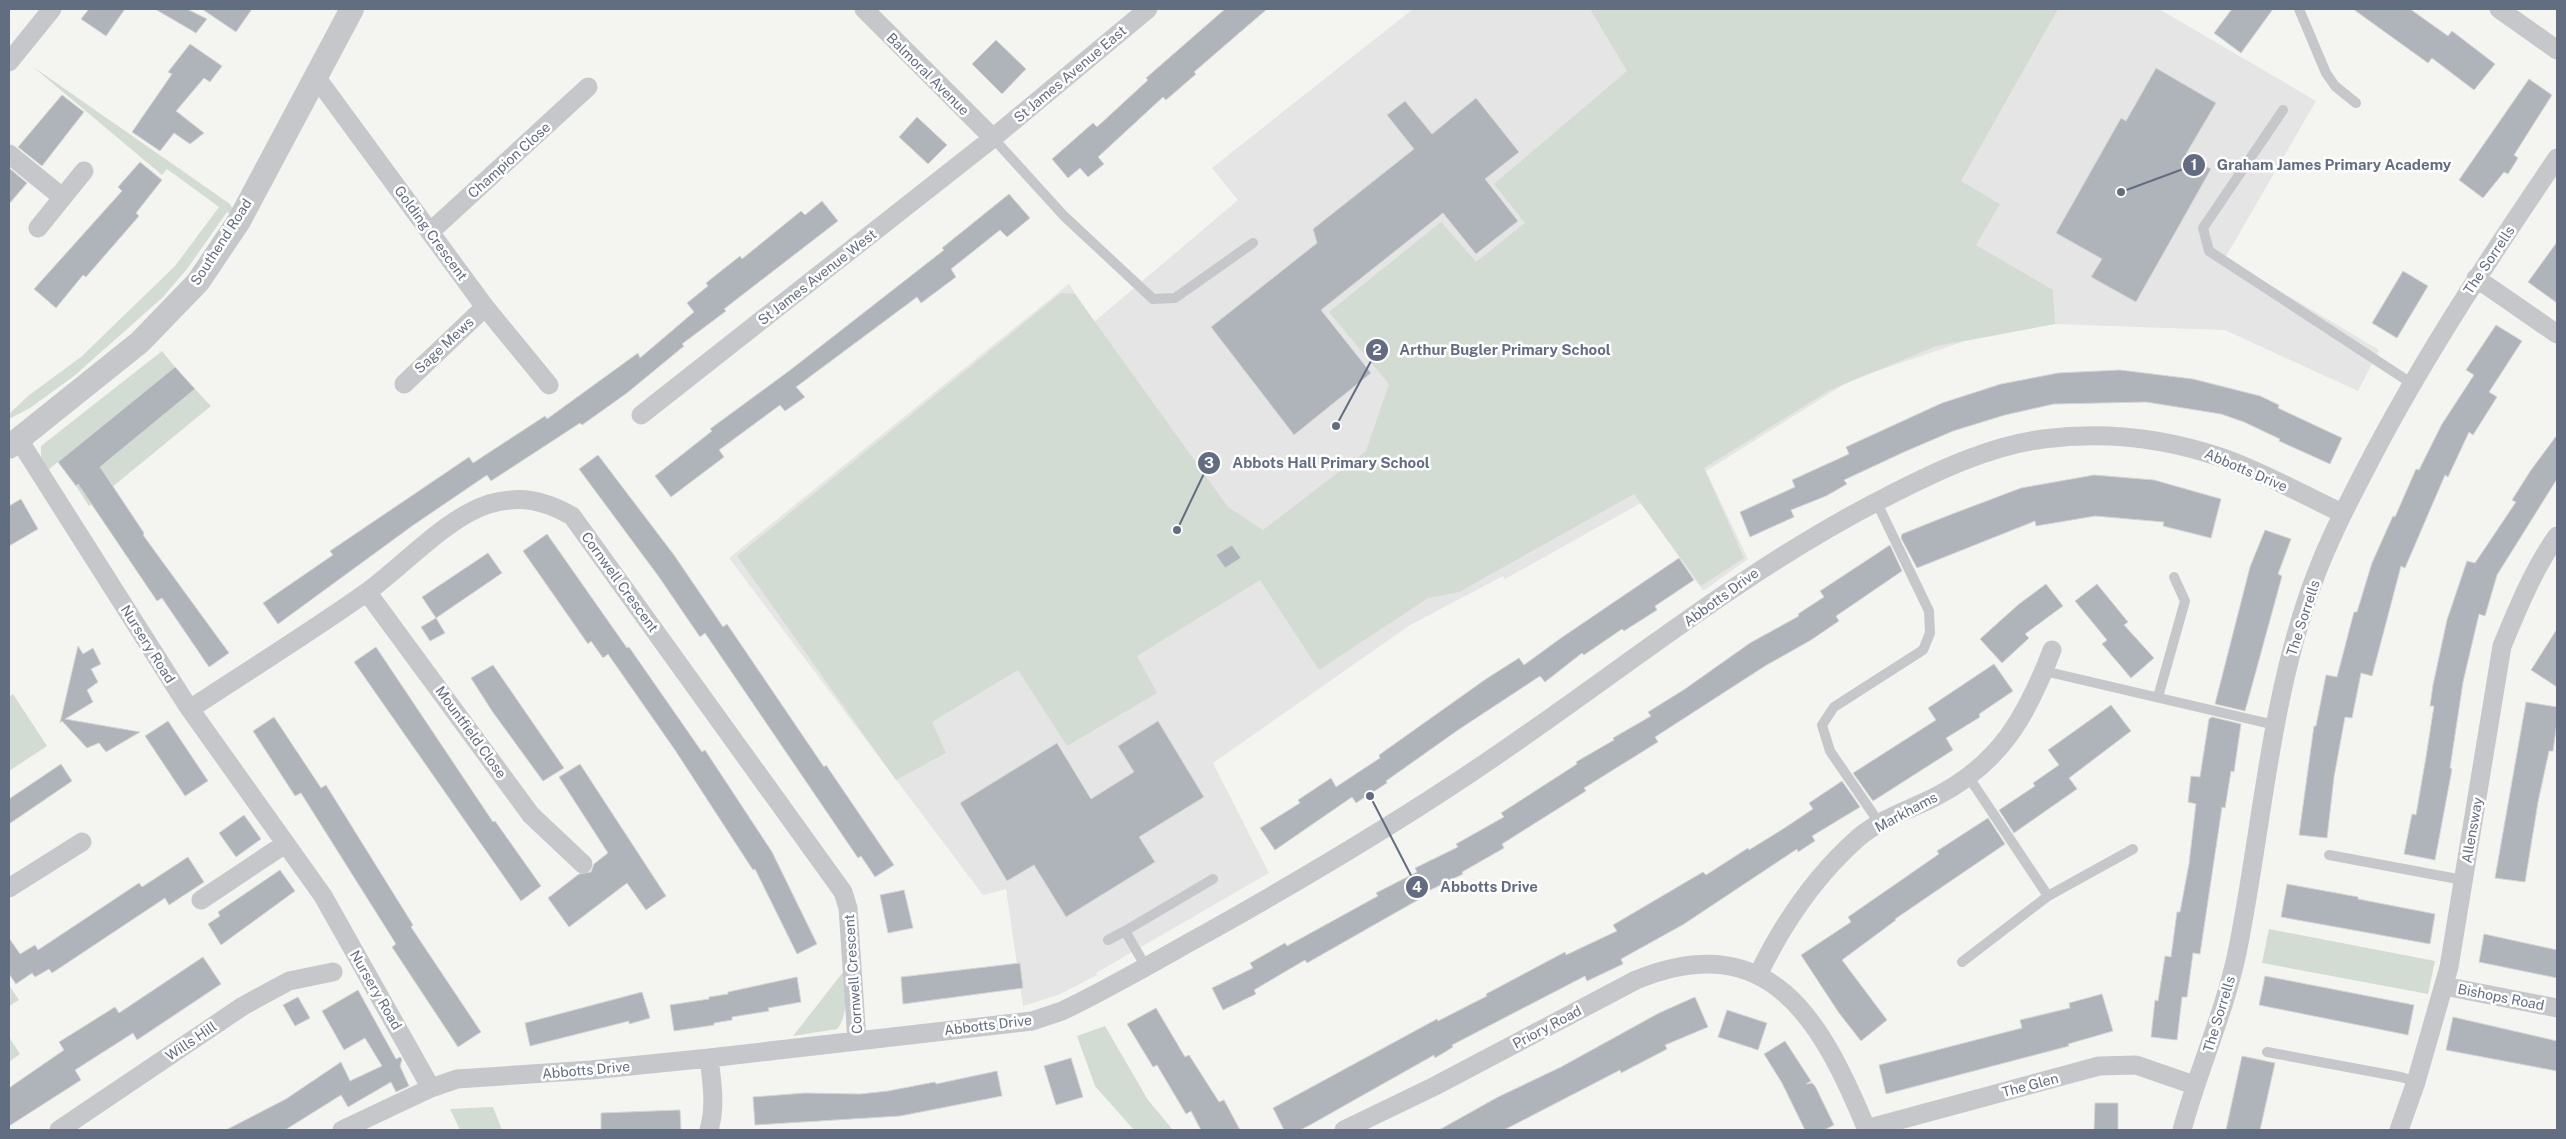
<svg xmlns="http://www.w3.org/2000/svg" width="2566" height="1139" font-family="'Public Sans',sans-serif">
<style>
.built{fill:#e4e5e4}
.green{fill:#d3dcd2}
.building{fill:#afb3ba;stroke:#d5d6d3}
.lines{fill:none;stroke-linecap:round;stroke-linejoin:round}
.service{stroke:#c5c7cb;stroke-width:10}
.minor{stroke:#c5c7cb;stroke-width:19}
.tertiary{stroke:#c5c7cb;stroke-width:24}
.labels{text-anchor:middle;dominant-baseline:central;stroke-width:5;stroke-linejoin:round;paint-order:stroke}
.street-label{font-size:14px;fill:#636d82;stroke:#fff}
.leader{fill:none;stroke:#636d82;stroke-width:2}
.callout-dot{fill:#636d82;stroke:#fff;stroke-width:2}
.mark-label{font-size:15px;text-anchor:middle;font-weight:bold;fill:#fff}
.callout-label{font-size:15px;text-anchor:middle;font-weight:bold;fill:#636d82;stroke:#fff;stroke-width:5;stroke-linejoin:round;paint-order:stroke}
</style>
<rect width="100%" height="100%" fill="#f4f5f1"/>
<!-- built -->
<path class="built" d="M1413,9h746l157,92 -91,157 154,92 -21,41 -133,-61 -170,-6 -90,17 -114,39 -145,91 42,88 -45,32 -62,-88 -136,76 -2,-3 -93,49 -197,138 56,110 -173,100 1,2 -39,20 -35,11 -17,-117 -23,6 -254,-337 340,-274 25,38 144,-122 -26,-32z"/>
<!-- green -->
<path class="green" d="M1590,9h468l-97,172 39,23 -24,41 77,45 2,34 -119,22 -106,44 -126,78 40,90 -43,28 -67,-92 -175,98 -31,6 -109,72 -59,-90 -123,76 20,37 -90,53 -49,-76 -86,52 14,31 -50,27 -159,-224 324,-263 14,1 153,213 35,23 103,-79 23,-67 -60,-72 112,-90 35,40 49,-39 -31,-39 133,-113z
M32,66l198,138 9,17 -12,-9 -40,57 -25,29 -88,78 -44,32 -21,11v-5l19,-18 53,-39 94,-91 44,-59 -52,-38 -5,6z
M162,351l13,16 -127,103 -7,-12v-12z
M195,389l16,17 -122,100 -13,-20z
M13,694l34,52 -38,25v-74z
M2269,929l166,32 -7,33 -166,-31z
M843,972c1,19 7,41 -6,57l-44,7z
M9,985l10,15 -10,6v-22z
M1105,1026l43,74 25,30h-39l-39,-44 -18,-50z
M9,1037l11,17 -11,8z
M493,1107l9,23h-42l-10,-21z"/>
<!-- building -->
<path class="building" d="M89,9h36l-19,27 -25,-17z
M155,9h32l20,10 -11,14z
M202,9h50l-16,23z
M1225,9h42l-73,63 2,2 -30,26 -3,-3 -65,60 6,7 -16,13 -8,-9 -12,10 -16,-19 41,-36 4,4 51,-47 -2,-2z
M2232,9h41l-32,44 -27,-20z
M2353,9h57l38,27 4,-5 43,33 -21,26 -42,-32 -4,5z
M996,40l30,29 -24,25 -30,-30z
M190,44l32,22 -12,16 -6,-4 -28,33 28,22 -14,11 -16,-11 -14,18 -28,-19 40,-58 -4,-2z
M2156,68l60,35 -30,51 25,15 -75,133 -45,-25 11,-18 -46,-26 65,-115 5,3z
M2529,79l23,16 -38,60 4,3 -10,16 -4,-2 -21,26 -24,-18z
M62,95l22,17 -42,54 -24,-19z
M1476,98l43,54 -34,27 33,42 -42,33 -33,-41 -122,97 50,63 -77,62 -83,-108 106,-84 -4,-14 101,-80 -27,-34 18,-14 27,33z
M917,117l30,28 -19,19 -29,-27z
M140,162l22,18 -26,33 3,3 -53,61 -3,-2 -27,33 -22,-19 88,-98 -4,-4z
M9,168l18,15 -18,21z
M1009,194l21,24 -23,19 -7,-7 -49,39 5,8 -35,26 -4,-6 -121,90 9,10 -20,14 -5,-6 -61,45 5,7 -53,40 -16,-21 57,-45 -2,-2 79,-58 155,-121 -2,-2z
M822,201l16,20 -114,88 2,2 -44,33 2,2 -57,47 -45,32 -2,-2 -89,58 -4,-6 -75,51 -134,98 -15,-21 70,-48 -3,-4 139,-94 4,6 72,-47 2,3 91,-66 2,5 54,-46 -7,-9 21,-17 -2,-3 34,-27 2,3 59,-48 4,4z
M2557,242v61l-29,-21z
M2403,271l25,15 -31,52 -25,-15z
M2496,325l26,16 -33,51 8,5 -24,38 -4,-3 -21,45 -3,-2 -40,93 -4,-2 -29,110 -11,-3 -9,45 -7,-1 -11,60 -7,61 -28,-3 15,-109h2l10,-51 11,2 17,-65h3l15,-49 21,-47 2,1 21,-48 3,1 23,-46 32,-49 -8,-5z
M175,367l20,22 -95,78 44,66 -1,2 86,118 -20,14 -47,-69 -5,3 -79,-117 -2,2 -18,-24z
M2120,370l73,9 67,17 19,9 -1,3 64,30 -12,26 -51,-23 1,-2 -36,-17 -23,-8 -75,-12 -92,2 -49,11 -52,16 -49,21 -60,28 3,4 -21,12 -35,14 3,7 -44,20 -10,-25 55,-25 -3,-7 57,-26 -3,-7 96,-44 59,-19 57,-11z
M2557,435v44l-60,96 -12,41 -6,-2 -16,68 -13,86 2,1 -17,91 -31,-6 8,-40 4,1 10,-58 8,-51h-4l3,-21 14,-65 20,-59 8,2 41,-61 -4,-2 19,-30z
M598,455l76,100 49,72 4,-3 97,143 2,-2 68,100 -19,12 -14,-21 -3,2 -153,-225 -5,4 -41,-60 -80,-108z
M2094,475l60,5 67,19 -10,39 -48,-12 1,-4 -69,-6 -59,10 -1,-5 -118,47 -16,-30 1,-4 45,-18 74,-28z
M21,499l17,30 -29,17v-40z
M2265,530l26,9 -13,35 4,2 -37,135 -30,-7 35,-137z
M547,534l80,114 2,-1 73,105 3,-2 67,102 45,92 -20,10 -42,-85 -2,1 -78,-120 -67,-96 -5,4 -12,-17 -3,3 -65,-93z
M1232,545l9,13 -16,10 -9,-13z
M1890,545l12,26 -66,45 3,5 -28,19 -46,26 -110,71 3,5 -74,46 2,3 -84,53 2,4 -42,24 1,2 -41,20 1,3 -116,66 -2,-3 -51,30 2,4 -33,16 -11,-22 41,-20 -3,-5 35,-20 2,3 91,-50 -2,-3 41,-21 -2,-4 43,-21 -2,-3 48,-27 -3,-4 76,-49 -1,-2 38,-22 -1,-2 38,-22 -3,-4 37,-23 65,-46 49,-27 -1,-2 26,-17 -4,-6z
M488,553l14,20 -66,45 -14,-21z
M1679,558l15,22 -39,26 2,4 -33,21 -2,-2 -38,26 -2,-2 -37,29 -5,-6 -82,54 -72,51 1,2 -31,20 -4,-6 -77,53 -15,-22 40,-25 -2,-3 33,-22 5,9 44,-29 -1,-3 107,-76 33,-21 5,7 37,-27z
M2046,584l17,22 -38,28 4,4 -27,25 -22,-24 39,-35z
M2097,584l31,38 -4,3 30,33 -23,20 -29,-34 5,-4 -32,-39z
M436,618l9,15 -15,8 -9,-14z
M2557,629v58l-26,-17z
M78,646l5,8 10,-6 8,16 -10,5 7,13 -11,8 6,12 -28,17 75,13 -34,20 -7,-9 -12,5 -25,-27 -2,2z
M376,647l117,175 2,-1 46,65 -20,15 -167,-239z
M1994,664l19,27 -34,23 1,3 -34,21 7,12 -80,51 -20,-28 83,-53 -8,-12z
M493,665l71,103 -21,13 -51,-70 -21,-33z
M2526,702l31,5v15l-4,29h-4l-11,51 -13,80 -30,-4z
M2111,705l20,26 -62,47 8,11 -63,44 -15,-23 36,-24 -2,-3 26,-18 -11,-15z
M274,717l47,71 5,-3 87,140 -2,2 70,105 -23,15 -66,-100 4,-3 -95,-151 -6,3 -42,-65z
M2212,717l29,7 -7,48 -3,-1 -6,37 -3,-1 -22,147 -7,-1 -6,44h-5l-5,43 -26,-3 4,-37 3,1 7,-45 6,1 6,-45h3l9,-48 7,-60 -8,-2 3,-26 9,1 9,-58z
M168,721l40,60 -23,15 -40,-60z
M1158,721l46,76 -65,40 16,25 -89,55 -32,-52 -27,16 -47,-78 97,-60 34,56 43,-27 -16,-26z
M61,764l11,17 -63,43v-25z
M580,764l86,132 -20,14 -19,-27 -58,44 -21,-29 31,-24 12,-2 3,-8 14,-11 -49,-76z
M1842,781l18,26 -48,29 3,5 -17,11 -1,-3 -113,75 -63,35 2,5 -36,17 -2,-5 -133,69 1,2 -18,11 -1,-3 -124,70 -10,5h-16l-11,-22 164,-89 1,2 49,-25 -1,-2 79,-42 1,3 51,-24 -4,-6 90,-53 3,3 42,-27 1,2 34,-21 30,-20 -4,-6z
M244,815l17,24 -25,18 -17,-24z
M1988,818l17,26 -110,75 1,1 -54,40 45,60 -26,21 -22,-28 -38,-58 50,-33 -3,-5 91,-63 -2,-3z
M188,857l16,25 -35,23 -4,-7 -113,75 -3,-4 -14,8 -3,-4 -16,11 -7,-10v-36l11,16 15,-9 3,5 101,-67 3,4z
M280,870l15,21 -74,54 -13,-21 12,-8 -2,-4z
M2287,884l71,13v2l77,15 -5,30 -149,-27z
M904,890l9,38 -25,5 -8,-38z
M2484,934l73,16v28l-78,-16z
M203,957l18,27 -84,56 -4,-7 -58,37 6,10 -72,46v-38l55,-38 -5,-8 56,-35 4,6z
M1020,963l3,25 -120,16 -2,-27z
M2265,976l149,29 -6,30 -149,-30z
M797,977l4,25 -33,6 1,3 -37,6v3l-18,3v2l-40,6 -4,-26 39,-6v-2l19,-3v-2z
M358,990l38,69 4,-2 2,2 -2,7 9,20 -13,6 -5,-10 -43,25 -7,-12 -56,35h-59l60,-31 55,-37 9,19 32,-15 -17,-28 -21,12 -22,-39z
M642,992l8,26 -21,6v-3l-99,25 -5,-23z
M2102,994l11,37 -45,13 1,2 -183,48 -7,-29 143,-37 -2,-8 50,-12 -1,-5z
M298,997l12,21 -15,8 -12,-21z
M1695,997l13,30 -43,18 2,4 -46,24 -1,-3 -116,60h-65l59,-33 63,-30 98,-54z
M1156,1008l29,49 4,-2 30,47 5,-2 16,30h-39l-10,-19 -5,3 -29,-49 -4,2 -26,-43z
M1727,1010l40,13 -9,27 -40,-13z
M2453,1017l104,24v30l-111,-21z
M1785,1041l26,40 -5,3 6,-1 3,3 19,39 -10,5h-19l-23,-47 -18,-29z
M2242,1056l33,7 -15,67h-34z
M1071,1058l12,39 -27,8 -12,-39z
M997,1071l5,25 -102,20 -145,9 -2,-28 52,-4 55,1 28,-3 47,-9 1,2z
M2095,1103h23v27h-24z
M680,1110l1,20h-80v-17z"/>
<g class="lines">
<!-- service -->
<path class="service" d="M2299,9l27,64 9,13 21,17
M2283,110l-80,118 6,23 202,132
M993,138l71,78 89,83 22,-1 78,-55
M1876,501l53,110 1,22 -7,17 -89,57 -12,18 8,26 50,73
M2044,671l231,54
M2158,697l27,-96 -11,-24
M1968,776l80,120
M2329,855l134,25
M1108,940l17,-9
M1962,962l86,-66 85,-47
M1146,967l-21,-36 88,-52
M2267,1052l134,25 15,5"/>
<!-- minor -->
<path class="minor" d="M864,9l129,129
M2499,9l58,41
M9,62l43,-53
M316,77l169,230 64,78
M9,154l53,43
M38,228l46,-57
M430,232l158,-145
M2476,278l81,56
M404,384l81,-77
M641,415l352,-277 155,-129
M19,440l168,265 136,191 108,192
M367,592l164,223 52,49
M190,709c59,-39 119,-76 177,-117 36,-26 80,-75 122,-88 32,-9 55,-4 83,12l271,376 5,16 9,133
M9,888l73,-46
M201,900l84,-56
M1758,975c25,-52 56,-98 100,-137 22,-19 51,-28 77,-41 65,-33 92,-81 117,-147
M2444,986l113,22
M1866,1129l233,-63 37,-1 58,20
M59,1130l184,-124 46,-25 44,-9
M342,1130l89,-42 26,-9 134,-9 118,-12 323,-37 30,-10c50,-24 99,-53 148,-80 89,-50 177,-102 262,-159 140,-93 270,-203 420,-278 47,-24 98,-48 151,-55 60,-8 122,-1 180,19 40,14 80,37 119,55
M709,1130c7,-24 3,-47 0,-72
M1344,1130l91,-44 201,-106c134,-55 186,41 231,150
M2182,1130c16,-60 42,-116 55,-177 25,-123 32,-249 75,-368 17,-47 40,-90 63,-134 54,-102 117,-197 182,-293
M2399,1130l17,-48 33,-115 53,-321c16,-38 31,-76 55,-110"/>
<!-- tertiary -->
<path class="tertiary" d="M9,447l131,-105 58,-60 41,-61 113,-212"/>
</g>
<g class="labels">
<!-- street labels -->
<g class="street-label">
<text transform="translate(928 74) rotate(45)">Balmoral Avenue</text>
<text transform="translate(1070 74) rotate(-40)">St James Avenue East</text>
<text transform="translate(509 160) rotate(-42)">Champion Close</text>
<text transform="translate(431 233) rotate(54)">Golding Crescent</text>
<text transform="translate(221 242) rotate(-57)">Southend Road</text>
<text transform="translate(2489 260) rotate(-56)">The Sorrells</text>
<text transform="translate(817 277) rotate(-38)">St James Avenue West</text>
<text transform="translate(444 345) rotate(-43)">Sage Mews</text>
<text transform="translate(2246 470) rotate(23)">Abbotts Drive</text>
<text transform="translate(620 582) rotate(54)">Cornwell Crescent</text>
<text transform="translate(1721 597) rotate(-36)">Abbotts Drive</text>
<text transform="translate(2303 618) rotate(-72)">The Sorrells</text>
<text transform="translate(148 644) rotate(58)">Nursery Road</text>
<text transform="translate(471 732) rotate(54)">Mountfield Close</text>
<text transform="translate(1906 812) rotate(-28)">Markhams</text>
<text transform="translate(2472 830) rotate(-80)">Allensway</text>
<text transform="translate(853 974) rotate(-94)">Cornwell Crescent</text>
<text transform="translate(376 990) rotate(60)">Nursery Road</text>
<text transform="translate(2501 997) rotate(11)">Bishops Road</text>
<text transform="translate(2219 1014) rotate(-73)">The Sorrells</text>
<text transform="translate(988 1025) rotate(-7)">Abbotts Drive</text>
<text transform="translate(1547 1027) rotate(-28)">Priory Road</text>
<text transform="translate(191 1041) rotate(-34)">Wills Hill</text>
<text transform="translate(586 1070) rotate(-5)">Abbotts Drive</text>
<text transform="translate(2030 1085) rotate(-15)">The Glen</text>
</g>
</g>
<!-- callouts -->
<path class="leader" d="M2121 192L2194 165M1336 426L1377 350M1177 530L1209 463M1370 796L1417 887"/>
<g class="callout-dot">
<circle cx="2121" cy="192" r="5"/>
<circle cx="1336" cy="426" r="5"/>
<circle cx="1177" cy="530" r="5"/>
<circle cx="1370" cy="796" r="5"/>
<circle cx="2194" cy="165" r="12"/>
<circle cx="1377" cy="350" r="12"/>
<circle cx="1209" cy="463" r="12"/>
<circle cx="1417" cy="887" r="12"/>
</g>
<g class="mark-label">
<text x="2194" y="170">1</text>
<text x="1377" y="355">2</text>
<text x="1209" y="468">3</text>
<text x="1417" y="892">4</text>
</g>
<g class="callout-label">
<text x="2334" y="170">Graham James Primary Academy</text>
<text x="1505" y="355">Arthur Bugler Primary School</text>
<text x="1331" y="468">Abbots Hall Primary School</text>
<text x="1489" y="892">Abbotts Drive</text>
</g>
<!-- border -->
<rect width="2566" height="1139" fill="none" stroke="#636d82" stroke-width="20"/>
</svg>
